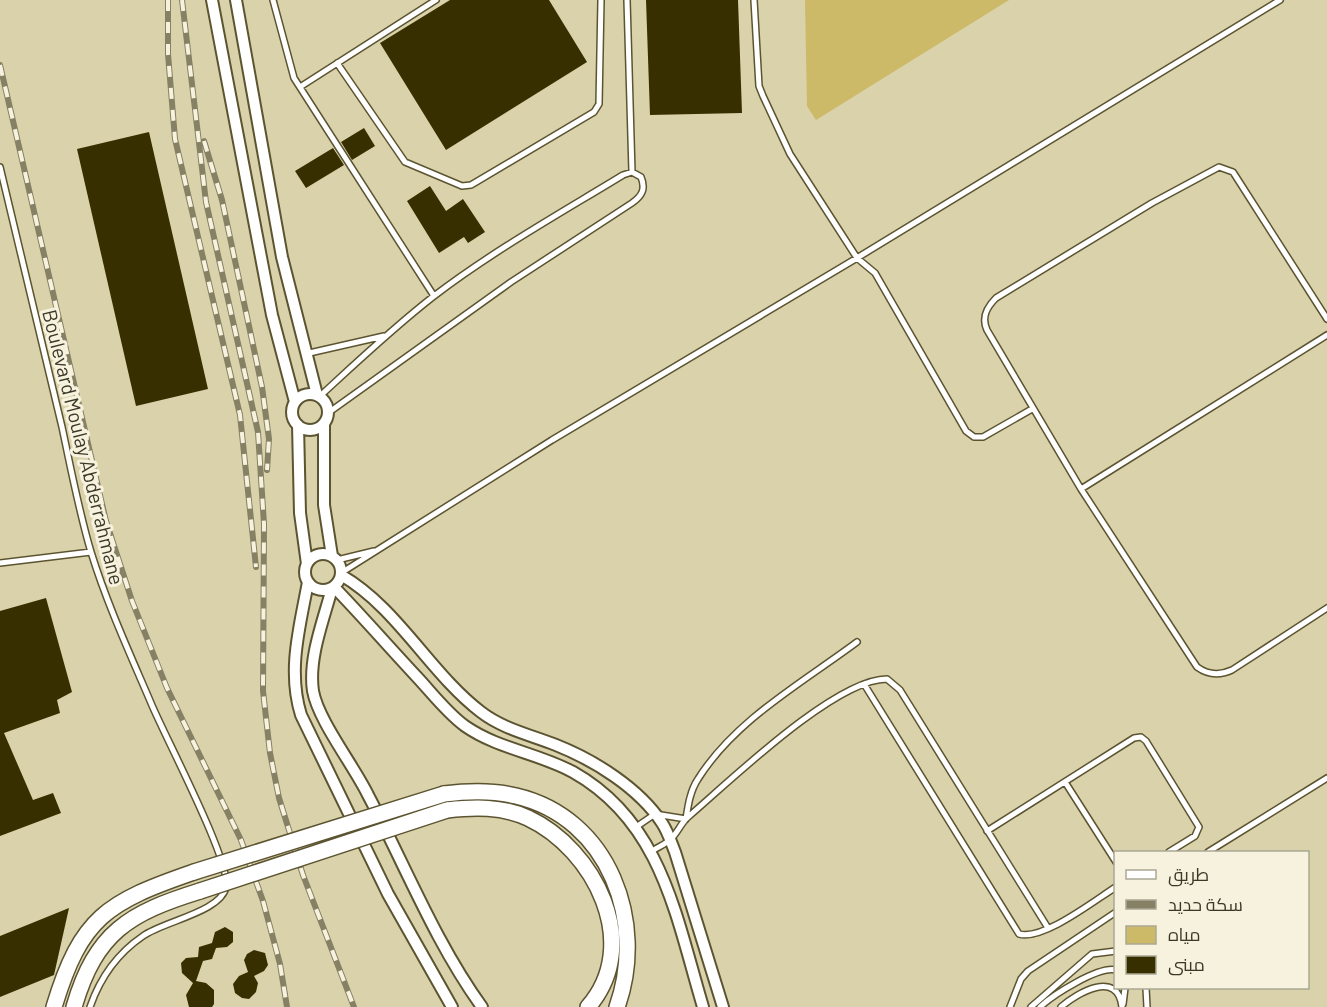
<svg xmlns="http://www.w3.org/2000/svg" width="1327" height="1007" font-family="Barlow,Cairo,sans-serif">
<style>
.water{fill:#ccba68}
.building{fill:#382f00}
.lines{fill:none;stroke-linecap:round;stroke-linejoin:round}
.service-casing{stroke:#5c5431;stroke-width:8}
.minor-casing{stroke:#5c5431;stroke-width:14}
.primary-casing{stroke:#5c5431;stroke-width:18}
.service{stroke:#fff;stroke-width:5}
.minor{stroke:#fff;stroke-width:10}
.primary{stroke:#fff;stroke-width:15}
.rail-casing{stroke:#868065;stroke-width:6}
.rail{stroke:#f6f2de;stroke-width:4;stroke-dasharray:11;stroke-linecap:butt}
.primary-bridge-casing{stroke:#5c5431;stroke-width:18;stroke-linecap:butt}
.primary-bridge{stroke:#fff;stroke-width:15}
.labels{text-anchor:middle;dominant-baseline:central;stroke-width:6;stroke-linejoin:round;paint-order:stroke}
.street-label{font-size:20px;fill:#3b3828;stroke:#f6f2de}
</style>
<rect width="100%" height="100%" fill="#dad2aa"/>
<!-- water -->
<path class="water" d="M805,0h204l-193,120 -9,-14z"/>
<!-- building -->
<path class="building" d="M450,0h99l38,62 -141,88 -66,-107z
M646,0h92l4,113 -92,2z
M364,128l11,18 -23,14 -11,-18z
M149,132l59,257 -72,17 -59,-257z
M333,148l11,17 -38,23 -11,-17z
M430,186l16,25 17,-12 22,33 -17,11 -4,-6 -25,16 -32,-52z
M46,598l26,94 -15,8 3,13 -56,20 29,67 20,-7 8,20 -61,23v-225z
M69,908l-15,67 -54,22v-61z
M225,927l8,5v10l-6,5 -11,1 -4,11 -9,2 -7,20 10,2 8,7v14l-2,3h-23l-3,-12 7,-12 -11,-10 -1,-10 5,-5 12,-1 1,-10 13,-4 3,-11z
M254,950l11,3 3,12 -4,6 -10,5 4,7 -2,9 -7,7 -7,-1 -7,-5 -2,-9 6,-8 9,-4 -4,-12 3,-6z"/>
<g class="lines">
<!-- service casing -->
<g class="service-casing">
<path id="service" d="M273,0l21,78 140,218
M627,0l5,172
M754,0l5,86 4,10 27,58 67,104 18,15 91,158 8,6h9l49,-28
M337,63l68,99 57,24 9,-1 123,-73 5,-8 2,-104
M300,87l136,-87
M0,167c21,87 41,174 62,260 9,42 17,85 29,125 16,52 39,102 60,151 13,32 81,160 75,184 -5,25 -62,34 -83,49 -25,17 -43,42 -53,71
M1327,335l-246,154 116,178c11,8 22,9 35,3l95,-62
M305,354l79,-18
M320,396c37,-34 74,-69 114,-100 59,-45 125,-82 189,-121l9,-3 9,5c5,12 1,19 -9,26l-121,79 -183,131
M1081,489l-94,-159c-6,-13 0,-23 9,-32l156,-95 67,-36 14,5 94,147
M337,560l37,-9
M0,563l91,-11
M341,573l211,-133 305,-182 423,-258
M864,684l155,250c24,7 76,-34 97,-47
M1065,782l51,80
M686,819c2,-13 4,-28 12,-40 37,-59 104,-96 159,-137
M636,827l19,-13 31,5
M987,831l147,-93 7,-1 5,4 53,86 -4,9 -26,16
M652,851c6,-4 14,-7 19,-12 7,-7 10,-16 17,-22 41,-35 147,-138 199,-138l13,11 148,238
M1208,852l119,-74
M1146,988l1,19
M1123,1004l2,-16
M1010,1007l11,-28 7,-8 88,-59
M1031,1007l61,-53 24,-3
M1040,1007c13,-12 58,-41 76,-37
M1061,1007c16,-14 57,-38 61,0"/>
</g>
<!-- minor casing -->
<g class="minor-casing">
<path id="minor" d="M212,0l60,315 23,87
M236,0l46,257 35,138
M292 412a18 18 0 1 1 36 0a18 18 0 1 1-36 0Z
M324,424v81l8,51
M298,425l2,88 7,51
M305 572a18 18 0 1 1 36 0a18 18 0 1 1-36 0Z
M341,575c57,33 88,97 140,137 22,17 50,23 75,33 38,15 83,43 106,78 6,9 9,19 13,29l48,155
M308,582c-8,44 -21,88 -7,133l87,179 64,113
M334,587c28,29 55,60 83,90 15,16 30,36 48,49 33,23 73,27 108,46 89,50 103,145 130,235
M332,588c-8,31 -24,70 -19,103 5,29 41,75 55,104 37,70 67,147 114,212"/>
</g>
<!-- primary casing -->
<g class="primary-casing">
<path id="primary" d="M444,794c24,-3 48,-4 72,2 94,22 131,127 101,211
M447,810c27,-3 55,-4 81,8 66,31 115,126 60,189
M54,1007c27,-90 53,-105 140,-135
M74,1007c22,-75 55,-94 126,-116"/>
</g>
<!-- service -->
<use href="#service" class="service"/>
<!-- minor -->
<use href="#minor" class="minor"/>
<!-- primary -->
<use href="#primary" class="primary"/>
<!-- rail casing -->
<g class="rail-casing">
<path id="rail" d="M168,0v54l7,85 65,276 16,152
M182,0l24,202 52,230 6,92 -1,167 7,62 9,45 24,77 51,132
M0,65l106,456 26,80 35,87 74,152 22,61 17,63 7,43
M204,141l18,59 40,187 7,52 -2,31"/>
</g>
<!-- rail -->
<use href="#rail" class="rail"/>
<!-- primary-bridge casing -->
<g class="primary-bridge-casing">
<path id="primary-bridge" d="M194,872l250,-78
M200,891l247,-81"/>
</g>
<!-- primary-bridge -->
<use href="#primary-bridge" class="primary-bridge"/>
</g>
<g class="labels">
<!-- street labels -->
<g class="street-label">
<text transform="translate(84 447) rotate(76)">Boulevard Moulay Abderrahmane</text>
</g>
</g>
<!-- legend -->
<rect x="1114" y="851" width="195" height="138" fill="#f6f2de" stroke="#aba895" stroke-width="1.5"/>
<rect x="1126" y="870" width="30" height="9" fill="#ffffff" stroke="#aba895" stroke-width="1.5"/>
<text x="1168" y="881" font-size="18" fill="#3b3828">طريق</text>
<rect x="1126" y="900" width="30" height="9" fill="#868065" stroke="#aba895" stroke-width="1.5"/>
<text x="1168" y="911" font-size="18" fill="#3b3828">سكة حديد</text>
<rect x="1126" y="926" width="30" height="18" fill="#ccba68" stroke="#aba895" stroke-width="1.5"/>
<text x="1168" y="941" font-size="18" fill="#3b3828">مياه</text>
<rect x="1126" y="956" width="30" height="18" fill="#382f00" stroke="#aba895" stroke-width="1.5"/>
<text x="1168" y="971" font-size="18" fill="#3b3828">مبنى</text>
</svg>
